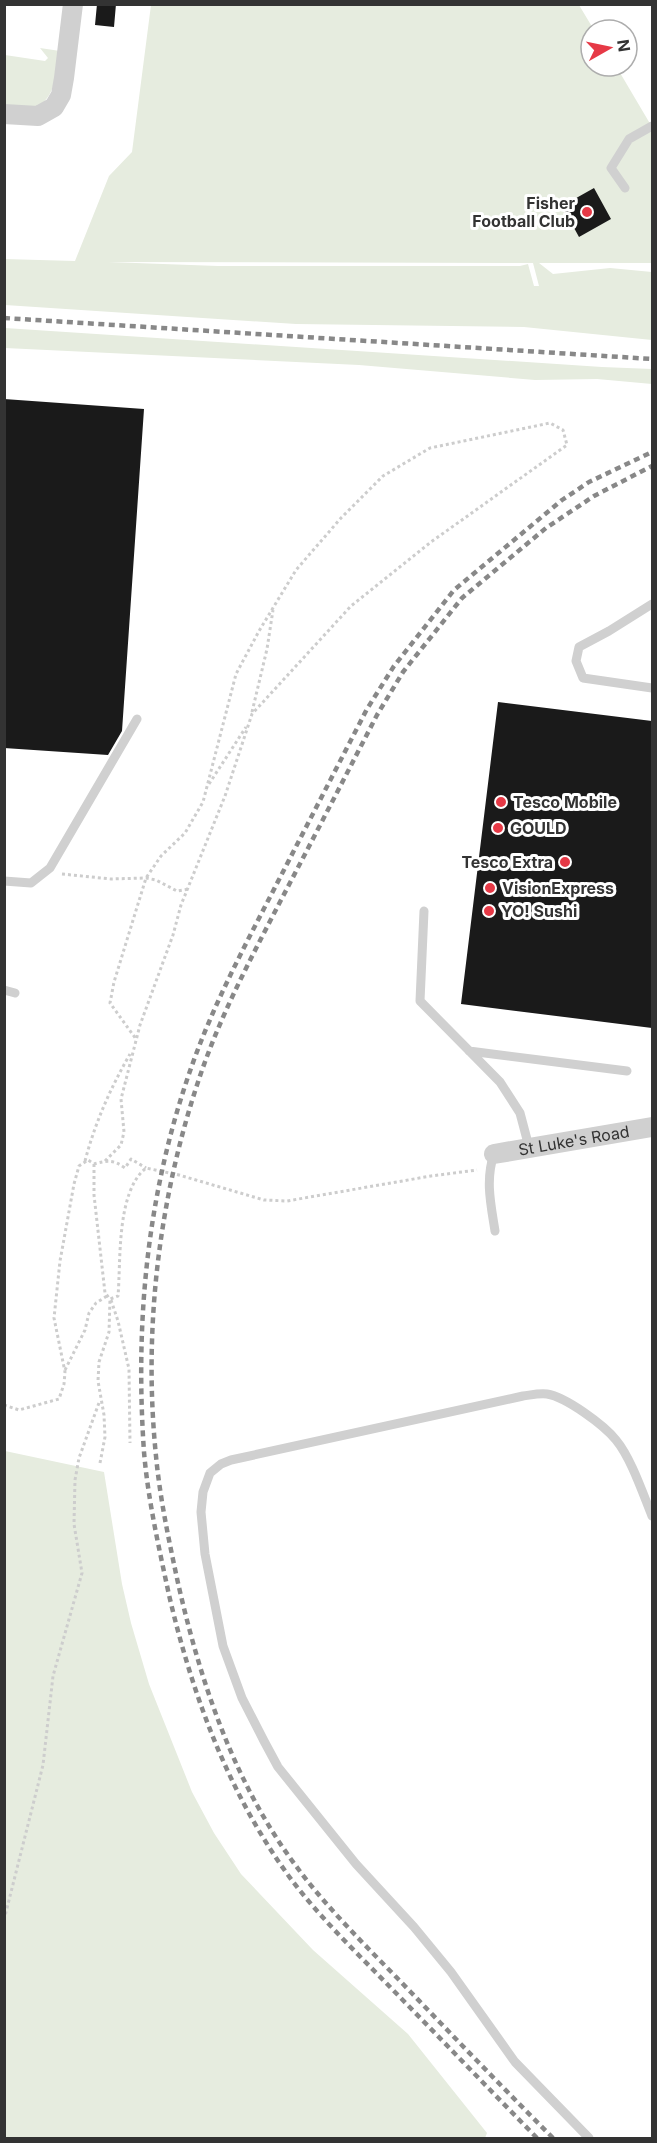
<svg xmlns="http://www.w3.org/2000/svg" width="657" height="2143" font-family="Inter,sans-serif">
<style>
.green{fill:#e6ecdf;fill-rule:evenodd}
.building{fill:#1a1a1a}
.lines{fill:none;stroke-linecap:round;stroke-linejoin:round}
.path{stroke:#cdcdcd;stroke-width:3;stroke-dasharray:3 3;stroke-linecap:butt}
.service{stroke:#d0d0d0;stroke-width:9}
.minor{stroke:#d0d0d0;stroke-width:20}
.rail{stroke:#888;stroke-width:4.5;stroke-dasharray:6 4.5;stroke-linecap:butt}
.poi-dot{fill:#e63946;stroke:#fff;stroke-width:2}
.labels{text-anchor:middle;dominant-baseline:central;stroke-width:6;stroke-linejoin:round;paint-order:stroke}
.poi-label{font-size:16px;font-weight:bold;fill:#333;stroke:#fff;text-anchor:start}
.street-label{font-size:16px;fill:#333;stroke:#fff}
</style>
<rect width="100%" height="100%" fill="#fff"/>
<!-- green -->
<path class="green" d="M151,5h428l15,25h-3v36h25l36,61v136h-113l14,11 57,-6 42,4v68l-128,-13 -228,-3 -291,-19 -1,-46 71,2 34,-85 23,-24zM108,262l425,1 6,23h-5l-6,-22 -8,2h-302z
M40,48l20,3c-4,20 -4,56 -32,57 -7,1 -16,-2 -23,-3v-50l40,6 3,-3z
M5,328l597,39 50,2v15l-55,-5 -62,1 -176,-15 -354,-17z
M5,1451l99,21 18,112 9,39 18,61 43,108 22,41 27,41 72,76 95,84 79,99 -2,5h-480z"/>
<!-- building -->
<path class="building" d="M97,4h19l-2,23 -19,-2z
M594,188l17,31 -32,18 -17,-31z
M4,399l140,10 -22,322 -14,24 -104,-7z
M498,702l154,19v307l-191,-24z"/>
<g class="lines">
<!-- path -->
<path class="path" d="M252,712l15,-63 6,-39
M209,784l37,-57
M62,874l49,5 35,-1 10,2 21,11 12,-2
M85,1161c10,-38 25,-72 45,-107
M105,1161l16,-16 3,-13 -3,-33 19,-74 33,-90 8,-30 44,-109 27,-82 99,-108 80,-64 136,-97 -4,-15 -13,-7 -120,25 -47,28 -42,42 -45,52 -37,61 -23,43 -33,128 -18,31 -24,23 -15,22 -32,104 -4,21 26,36
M94,1164v31l11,98 5,6 8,-3c3,-35 -2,-104 28,-128l33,7 85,25 23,1 144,-25 46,-6
M111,1300l7,21 11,48 1,74
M65,1370l20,-40 4,-17 7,-10 11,-7
M4,1405l15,5 40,-11 5,-15 1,-12 -11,-54 6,-57 14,-77 5,-18 9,-6 6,4c14,-4 20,-4 31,4l6,-9 15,9
M100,1463l5,-26 -1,-22 -6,-34 1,-19 10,-30 1,-33
M4,1920l39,-155 10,-89 29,-103 -8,-49 1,-44 4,-22 21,-58"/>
<!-- service -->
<path class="service" d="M625,188l-14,-20 18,-29 23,-13
M652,604l-43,27 -30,16 -3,14 7,17 69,10
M4,881l27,2 19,-15 87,-149
M424,911l-4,90 80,81 20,31 9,34
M4,990l11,3
M469,1051l158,20
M494,1154c-9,26 -3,51 1,77
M589,2138l-74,-76 -64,-90 -37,-45 -58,-63 -78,-97 -14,-26 -22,-43 -19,-52 -18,-92 -4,-42 2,-20 7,-19 11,-9 10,-4 292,-64c8,-1 16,-3 24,-2 19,3 57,31 69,46 15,18 27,54 36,76"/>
<!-- minor -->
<g class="minor">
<path d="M4,114l34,2 16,-9 7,-12 3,-17 9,-74"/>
<path id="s1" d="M494,1154l158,-27"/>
</g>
<!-- rail -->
<path class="rail" d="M4,318l648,41
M537,2138c-49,-50 -97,-100 -146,-150 -35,-36 -73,-72 -103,-113 -60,-83 -96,-181 -119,-280 -10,-47 -21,-95 -25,-143 -9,-131 3,-257 46,-381 21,-61 51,-118 81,-176 32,-62 64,-124 96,-186l27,-43 60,-76 108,-90 27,-18 63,-30
M553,2138c-51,-51 -101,-103 -151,-155 -36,-37 -73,-73 -103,-113 -64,-84 -98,-186 -121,-287 -9,-42 -18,-84 -22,-127 -13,-128 3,-259 44,-380 21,-62 51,-118 81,-176 32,-61 64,-123 96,-185l26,-43 59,-74 84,-70 48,-32 58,-30"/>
</g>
<!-- markers -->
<g class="poi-dot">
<circle cx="587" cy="212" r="6"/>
<circle cx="501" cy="802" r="6"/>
<circle cx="498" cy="828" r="6"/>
<circle cx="565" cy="862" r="6"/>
<circle cx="490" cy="888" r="6"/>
<circle cx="489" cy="911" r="6"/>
</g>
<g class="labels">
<!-- poi labels -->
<g class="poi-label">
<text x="575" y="203" text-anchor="end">Fisher<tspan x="575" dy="18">Football Club</tspan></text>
<text x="513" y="802">Tesco Mobile</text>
<text x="510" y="828">GOULD</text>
<text x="553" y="862" text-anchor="end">Tesco Extra</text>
<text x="502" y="888">VisionExpress</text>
<text x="501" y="911">YO! Sushi</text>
</g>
<!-- street labels -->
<g class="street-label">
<text stroke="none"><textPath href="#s1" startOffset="81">St Luke's Road</textPath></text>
</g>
</g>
<!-- border -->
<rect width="657" height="2143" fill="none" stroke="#333333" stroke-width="12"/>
<!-- north arrow -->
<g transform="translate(609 48) rotate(81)"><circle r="28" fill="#ffffff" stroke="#adadad" stroke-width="1.5"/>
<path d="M0-4.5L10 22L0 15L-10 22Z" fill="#e63946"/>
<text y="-9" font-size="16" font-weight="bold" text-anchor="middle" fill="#333333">N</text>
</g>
</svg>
